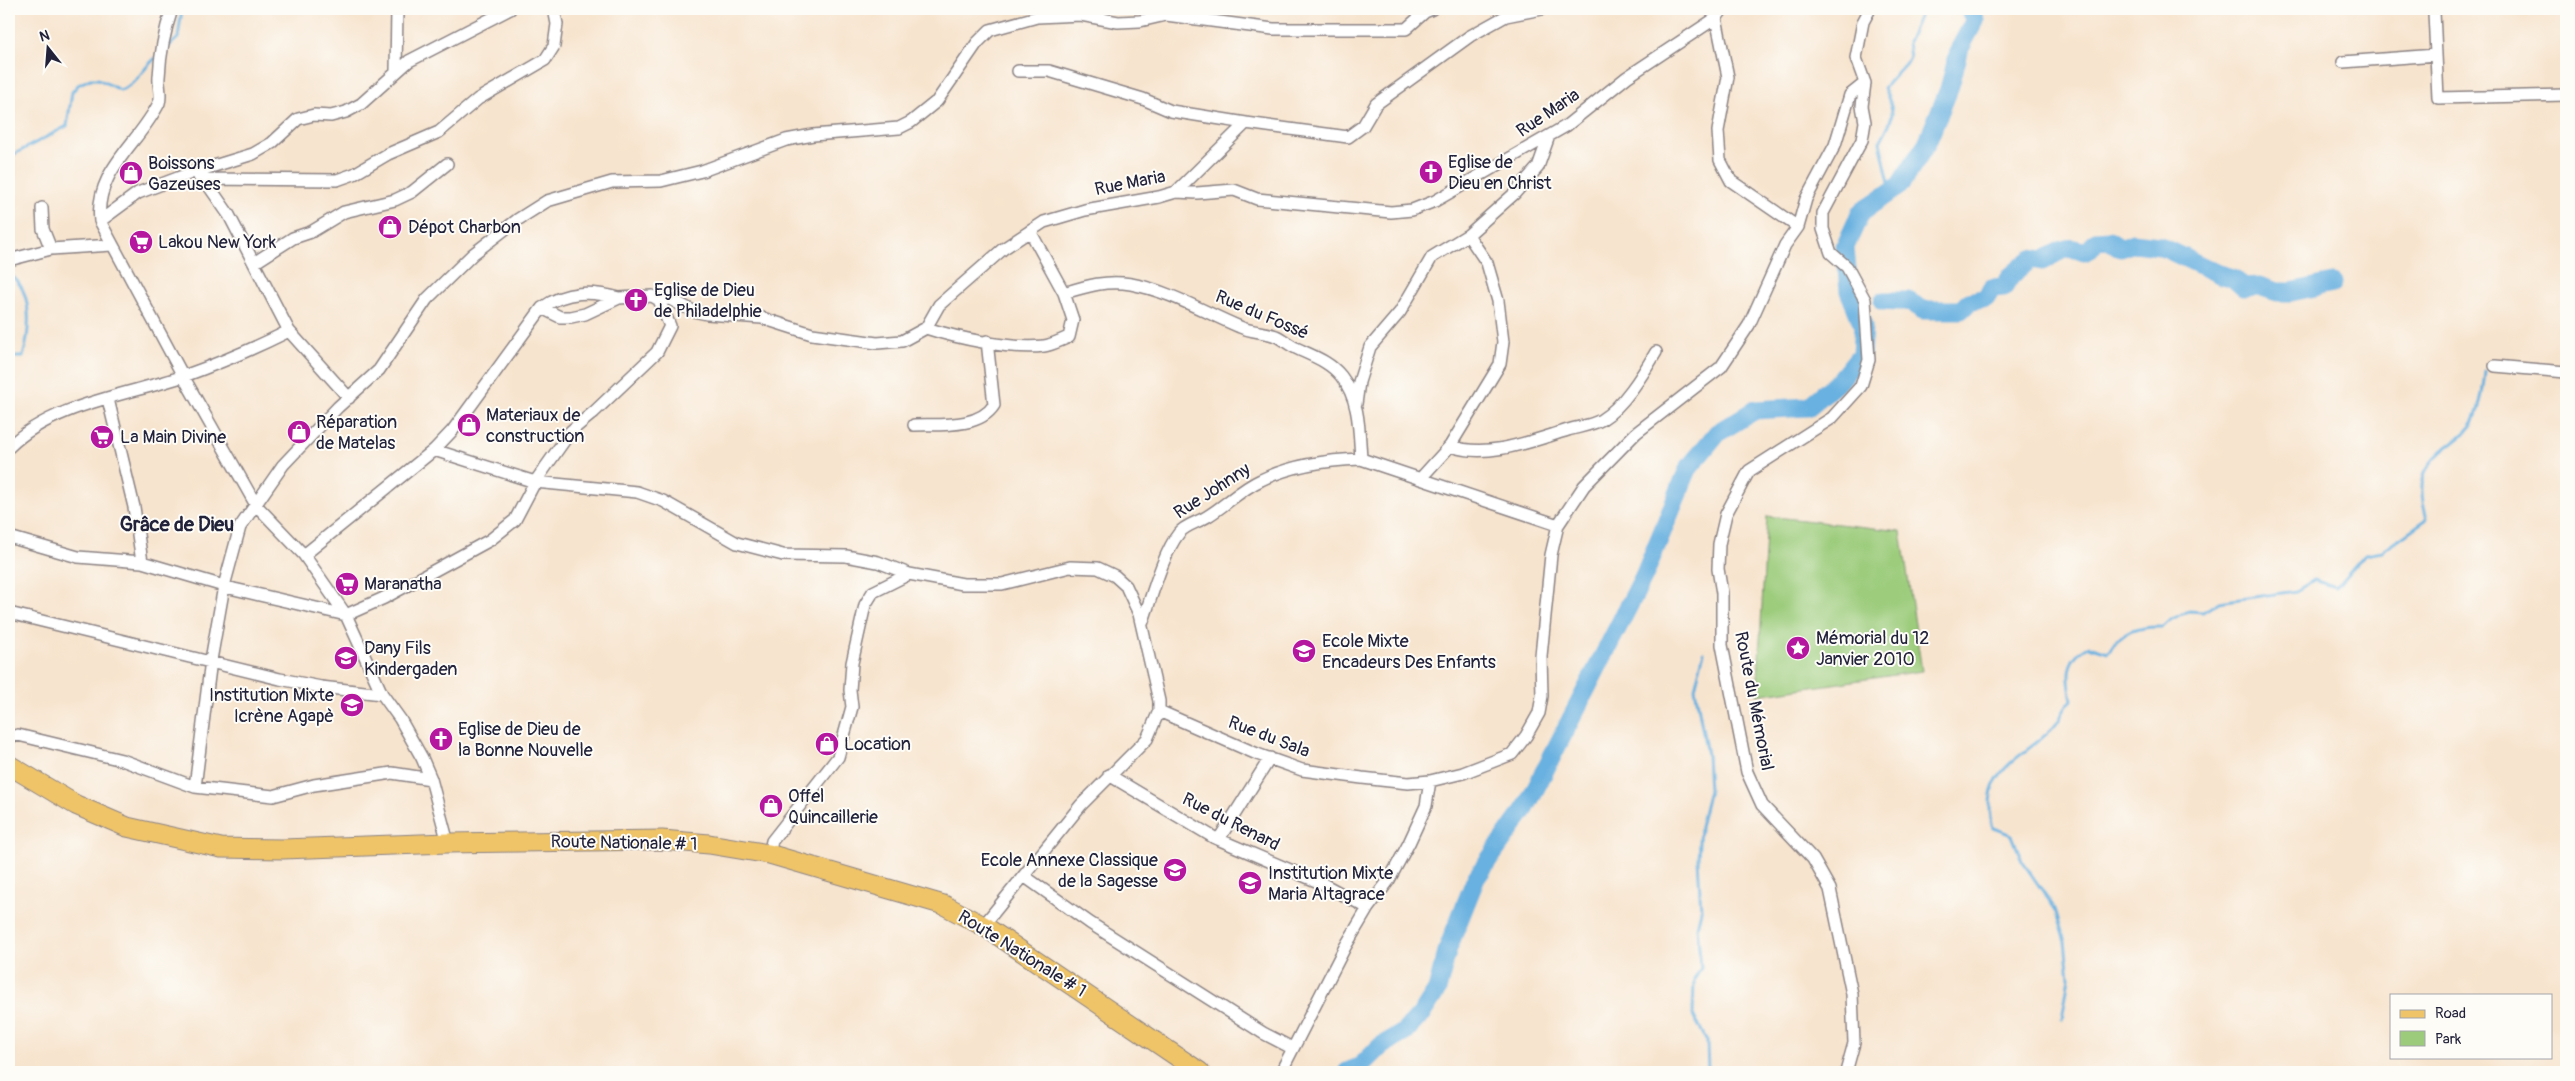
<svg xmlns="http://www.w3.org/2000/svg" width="2575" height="1081" font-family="Pangolin,sans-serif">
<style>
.green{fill:#9ccc7b;stroke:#5f775b}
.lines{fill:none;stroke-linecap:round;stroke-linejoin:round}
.stream{stroke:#69b1e0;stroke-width:3}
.river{stroke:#69b1e0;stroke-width:19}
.minor-casing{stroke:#8c8384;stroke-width:14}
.primary-casing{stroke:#8c8384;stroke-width:21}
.minor{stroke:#fff;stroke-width:11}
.primary{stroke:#efc469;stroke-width:19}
.labels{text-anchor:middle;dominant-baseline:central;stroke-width:4;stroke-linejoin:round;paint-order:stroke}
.street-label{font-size:18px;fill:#22223b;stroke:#fdfcf7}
.poi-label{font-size:18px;fill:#22223b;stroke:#fdfcf7;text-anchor:start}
.quarter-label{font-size:20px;font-weight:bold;fill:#22223b;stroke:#fdfcf7}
</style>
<rect width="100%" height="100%" fill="#fdfcf7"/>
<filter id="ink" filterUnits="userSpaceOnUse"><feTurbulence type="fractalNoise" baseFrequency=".02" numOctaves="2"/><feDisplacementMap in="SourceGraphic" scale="10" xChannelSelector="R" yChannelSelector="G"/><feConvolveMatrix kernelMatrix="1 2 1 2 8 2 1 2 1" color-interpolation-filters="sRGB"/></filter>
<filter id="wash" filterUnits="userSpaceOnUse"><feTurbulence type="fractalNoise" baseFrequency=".0096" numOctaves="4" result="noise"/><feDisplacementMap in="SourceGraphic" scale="20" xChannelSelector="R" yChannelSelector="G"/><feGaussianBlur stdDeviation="1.12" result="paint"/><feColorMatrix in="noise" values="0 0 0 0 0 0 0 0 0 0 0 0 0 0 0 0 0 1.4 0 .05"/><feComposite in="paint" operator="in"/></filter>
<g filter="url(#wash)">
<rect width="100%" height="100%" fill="#f7e4ce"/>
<!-- green -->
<path class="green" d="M1767,516l134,15 21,140 -165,24z"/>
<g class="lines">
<!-- stream -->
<path class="stream" d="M165,50l13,-12 4,-29
M9,157l58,-31 5,-34 6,-7 12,-6h8l22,11c17,-5 23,-23 37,-33
M1891,191l-11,-49c13,-25 17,-27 4,-54l26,-30 -2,-16 15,-33
M9,274c25,16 21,57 14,83h-14
M1704,652l-9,36 12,67 2,35 -9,37 -2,32 3,52 -4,16 4,41 -7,12 -1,35 14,26 1,31
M2062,1019l7,-42 -4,-35 -10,-33 -33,-48 -10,-26 -19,-7c-15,-58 27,-67 60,-100 9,-9 8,-17 19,-28 -5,-23 -7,-42 17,-54l19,6c13,-21 31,-26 55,-25l9,-8 17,-8 14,1 16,-10 77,-11 18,-11 22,7 29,-33 17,-3 45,-32c-11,-37 -6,-53 25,-76 8,-6 18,-14 22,-22 7,-16 9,-33 11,-50"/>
<!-- river -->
<path class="river" d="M1883,301h25l15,9h38l8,-8 17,-4 6,-10 12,-1 7,-11 20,-17 11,2c16,-8 24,-18 42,-9l7,-4 5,-7 13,-1 12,8 12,-5 27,3 59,28 14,4 10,9 16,-1 18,6h14l42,-9
M1347,1072l14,-6 20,-20 24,-14 18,-20 14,-22 11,-42 28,-70 49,-69 119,-233 44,-107 29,-36 38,-23 53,-3 32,-27 21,-26 2,-29 -14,-34 -4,-44 16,-35 38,-26 28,-43 22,-54 11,-41 15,-28 -6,-11"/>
</g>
</g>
<g filter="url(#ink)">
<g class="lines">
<!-- minor casing -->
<g class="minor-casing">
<path id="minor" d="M2434,12l4,86 128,-3
M2343,62l93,-7
M396,71l1,-62
M1018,71h31l94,28 28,12 75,12
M199,177l5,2 25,36 60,116 60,67
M204,179l133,1 17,-6 34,-20 51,-22 39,-33 67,-39 9,-14 3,-22 -3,-15
M1176,192l70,-69 102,14 15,-11 13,-22 94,-68 36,-20 36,-7
M42,208l1,21 8,20
M100,221c-6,-50 39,-77 59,-118 3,-7 -1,-18 0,-26 1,-23 6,-47 13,-68
M1798,227l8,-28 29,-54 15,-50 15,-12
M1030,231l34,62c23,-7 42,-13 67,-9 39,7 73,28 109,43 11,5 25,5 36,9 7,3 13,9 20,12 16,8 33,13 45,28 19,24 18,54 20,83l197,66
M9,260l42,-11 61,-4
M254,263l39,-25 18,-6 33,-20 51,-12 17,-8 35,-28
M542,308l18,9h11l14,-3 34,-16 33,-2 7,4 11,-1 23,12 14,3 55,4 50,16 65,9 25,-2 24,-13 13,-23 64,-56 41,-27 41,-12 74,-13 17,-5 21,1 37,-3 23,9 134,13 21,-2 23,-9 131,-75 61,-49 89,-59 7,-9
M926,328c31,10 85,22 118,18 8,-1 17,-6 25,-9l4,-17 -9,-27
M2495,366l71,6
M108,399l26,108 8,55
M1356,404l3,-22 11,-35 30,-35 32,-55 36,-22 46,-41 24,-27 11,-31
M914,425c24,-1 65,4 80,-20l-7,-64
M1450,446l50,-82 3,-22 -5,-41 -11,-38 -19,-28
M9,447c43,-43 119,-52 175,-71 36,-13 71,-28 105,-45
M434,450l101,32 102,10 26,9 74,42 46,12 63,1 32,6 31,12
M1420,479l30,-33c38,13 81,-5 118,-16 10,-3 24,-5 33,-10 22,-13 42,-46 55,-68
M9,537l69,20 64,5 92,27 112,26 38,-17 106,-58 25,-20 20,-38 36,-51 23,-19 63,-60 13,-26 -11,-26
M304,555l130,-105 19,-20 89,-122c24,-18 50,-17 77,-10
M9,613l271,66 41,8 61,7
M1142,624c9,-25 21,-71 37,-91 6,-8 20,-11 29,-17 18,-11 33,-27 53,-36 31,-15 66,-20 100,-21
M1159,711l98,43 45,16 60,8 46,5 22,-2 33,-8 49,-19 14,-18 13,-23 3,-17 -1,-40 10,-101 7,-30 26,-39 52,-53 85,-66 28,-42 36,-80 13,-18 -67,-46 -11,-21 -2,-29 10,-54 -12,-59
M9,737l9,-2 104,25 73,27 78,9 41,-11 78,-12 39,6
M1109,775l104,62 110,47 45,24
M195,787l16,-127 13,-74 16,-59 43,-62 55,-58 41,-37 48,-71 46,-45 44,-34 30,-19 65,-19 49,-1 41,-10 84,-31 27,-5 86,-7 12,-6 26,-21 40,-58 13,-13 47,-13 44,-2 37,7 22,-1 26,-6 107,14h133l19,-17 7,-3
M1219,839l51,-81
M448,843l-17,-64 -9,-21 -22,-39 -18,-25 -36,-79 -42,-60 -48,-50 -73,-129 -83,-155 38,-28 53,-20 62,-19 19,-11 26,-24 16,-4 17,1 15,-4 15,-8 48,-43 101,-52
M769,854l3,-13 66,-84 14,-50 -2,-17 2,-27 13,-58 8,-13 36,-18 54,10h39l68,-17 28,1 17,8 11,10 13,28 20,87v10l-12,28 -66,66 -98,121
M1024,876l66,47 173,110 29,15
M1281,1072l64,-125 23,-39 21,-28 20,-37 17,-37 4,-25
M1846,1072l8,-29 -2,-49 -22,-105 -17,-30 -51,-54 -15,-33 -25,-127v-52l-4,-24 1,-25 7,-30 23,-43 83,-53 29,-32 8,-26 -4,-60 -18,-33 -16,-14 -8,-24v-16l39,-73 3,-18 -3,-16 3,-23 -9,-25 7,-36 7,-13"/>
</g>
<!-- primary casing -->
<g class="primary-casing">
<path id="primary" d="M9,765l67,40 51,22 94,21 62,1 165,-6 214,-3 47,4 60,10 175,51 43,23 213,144"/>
</g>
<!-- minor -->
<use href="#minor" class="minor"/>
<!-- primary -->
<use href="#primary" class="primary"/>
</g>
</g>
<!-- icons -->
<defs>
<g id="church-disc" transform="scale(1.25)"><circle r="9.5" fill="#b5179e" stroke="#fdfcf7"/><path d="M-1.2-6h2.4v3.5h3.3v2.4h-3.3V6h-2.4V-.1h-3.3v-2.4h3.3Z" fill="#fff"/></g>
<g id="shop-disc" transform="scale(1.25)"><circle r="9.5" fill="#b5179e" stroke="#fdfcf7"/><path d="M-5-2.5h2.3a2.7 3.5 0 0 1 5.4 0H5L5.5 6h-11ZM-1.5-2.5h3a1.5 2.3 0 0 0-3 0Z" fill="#fff"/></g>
<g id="supermarket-disc" transform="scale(1.25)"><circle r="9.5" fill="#b5179e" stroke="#fdfcf7"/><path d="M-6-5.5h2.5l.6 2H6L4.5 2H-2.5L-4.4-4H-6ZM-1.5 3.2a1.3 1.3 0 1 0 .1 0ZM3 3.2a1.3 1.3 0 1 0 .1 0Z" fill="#fff"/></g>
<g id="sight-disc" transform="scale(1.25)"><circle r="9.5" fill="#b5179e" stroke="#fdfcf7"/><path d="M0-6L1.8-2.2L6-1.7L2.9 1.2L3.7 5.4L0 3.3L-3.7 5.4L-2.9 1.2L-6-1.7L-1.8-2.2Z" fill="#fff"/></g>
<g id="school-disc" transform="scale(1.25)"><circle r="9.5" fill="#b5179e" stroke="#fdfcf7"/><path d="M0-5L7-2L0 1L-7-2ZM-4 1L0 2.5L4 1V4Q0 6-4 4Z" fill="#fff"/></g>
</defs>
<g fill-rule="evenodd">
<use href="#church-disc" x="1431" y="172"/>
<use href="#shop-disc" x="131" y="173"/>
<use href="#shop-disc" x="390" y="227"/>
<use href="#supermarket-disc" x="141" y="242"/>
<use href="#church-disc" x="636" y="300"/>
<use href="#shop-disc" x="469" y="425"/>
<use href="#shop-disc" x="299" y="432"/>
<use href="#supermarket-disc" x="102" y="437"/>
<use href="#supermarket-disc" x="347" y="584"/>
<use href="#sight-disc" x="1798" y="648"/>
<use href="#school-disc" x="1304" y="651"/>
<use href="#school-disc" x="346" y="658"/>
<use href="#school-disc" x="352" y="705"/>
<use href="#church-disc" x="441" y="739"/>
<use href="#shop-disc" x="827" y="744"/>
<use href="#shop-disc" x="771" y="806"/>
<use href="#school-disc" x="1175" y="870"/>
<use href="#school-disc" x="1250" y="883"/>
</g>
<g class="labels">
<!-- street labels -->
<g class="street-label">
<text transform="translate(1548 113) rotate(-34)">Rue Maria</text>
<text transform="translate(1130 183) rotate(-11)">Rue Maria</text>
<text transform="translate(1262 315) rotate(23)">Rue du Fossé</text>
<text transform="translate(1212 491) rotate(-33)">Rue Johnny</text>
<text transform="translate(1754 701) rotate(79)">Route du Mémorial</text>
<text transform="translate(1269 737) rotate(21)">Rue du Sala</text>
<text transform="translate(1231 822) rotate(27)">Rue du Renard</text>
<text transform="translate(624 843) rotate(1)">Route Nationale # 1</text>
<text transform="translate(1022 954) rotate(32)">Route Nationale # 1</text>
</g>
<!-- poi labels -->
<g class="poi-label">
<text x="1448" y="162">Eglise de<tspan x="1448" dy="21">Dieu en Christ</tspan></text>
<text x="148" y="163">Boissons<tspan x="148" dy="21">Gazeuses</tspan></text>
<text x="408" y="227">Dépot Charbon</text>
<text x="158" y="242">Lakou New York</text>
<text x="654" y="290">Eglise de Dieu<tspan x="654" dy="21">de Philadelphie</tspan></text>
<text x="486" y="415">Materiaux de<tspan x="486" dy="21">construction</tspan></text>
<text x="316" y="422">Réparation<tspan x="316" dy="21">de Matelas</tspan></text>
<text x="120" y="437">La Main Divine</text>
<text x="364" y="584">Maranatha</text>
<text x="1816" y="638">Mémorial du 12<tspan x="1816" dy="21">Janvier 2010</tspan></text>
<text x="1322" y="641">Ecole Mixte<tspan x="1322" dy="21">Encadeurs Des Enfants</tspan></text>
<text x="364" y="648">Dany Fils<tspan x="364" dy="21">Kindergaden</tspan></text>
<text x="334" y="695" text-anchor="end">Institution Mixte<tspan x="334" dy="21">Icrène Agapè</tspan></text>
<text x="458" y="729">Eglise de Dieu de<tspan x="458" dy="21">la Bonne Nouvelle</tspan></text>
<text x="844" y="744">Location</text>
<text x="788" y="796">Offel<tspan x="788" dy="21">Quincaillerie</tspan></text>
<text x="1158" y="860" text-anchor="end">Ecole Annexe Classique<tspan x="1158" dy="21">de la Sagesse</tspan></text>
<text x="1268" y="873">Institution Mixte<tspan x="1268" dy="21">Maria Altagrace</tspan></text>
</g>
<!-- quarter labels -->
<g class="quarter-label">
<text x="177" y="524">Grâce de Dieu</text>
</g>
</g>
<!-- margin -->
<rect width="2575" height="1081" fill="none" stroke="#fdfcf7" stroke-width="30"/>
<!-- legend -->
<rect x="2390" y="994" width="162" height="65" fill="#fdfcf7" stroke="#a5a5ac"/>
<rect x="2400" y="1010" width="25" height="8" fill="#efc469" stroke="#a5a5ac"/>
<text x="2435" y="1018" font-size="15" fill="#22223b">Road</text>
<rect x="2400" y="1031" width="25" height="15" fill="#9ccc7b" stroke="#a5a5ac"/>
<text x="2435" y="1044" font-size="15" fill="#22223b">Park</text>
<!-- north arrow -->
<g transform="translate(48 48) rotate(343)" stroke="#fdfcf7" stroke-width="4" paint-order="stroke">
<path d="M0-4L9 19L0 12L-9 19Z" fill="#22223b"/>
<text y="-8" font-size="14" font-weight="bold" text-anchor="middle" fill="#22223b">N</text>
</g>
</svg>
